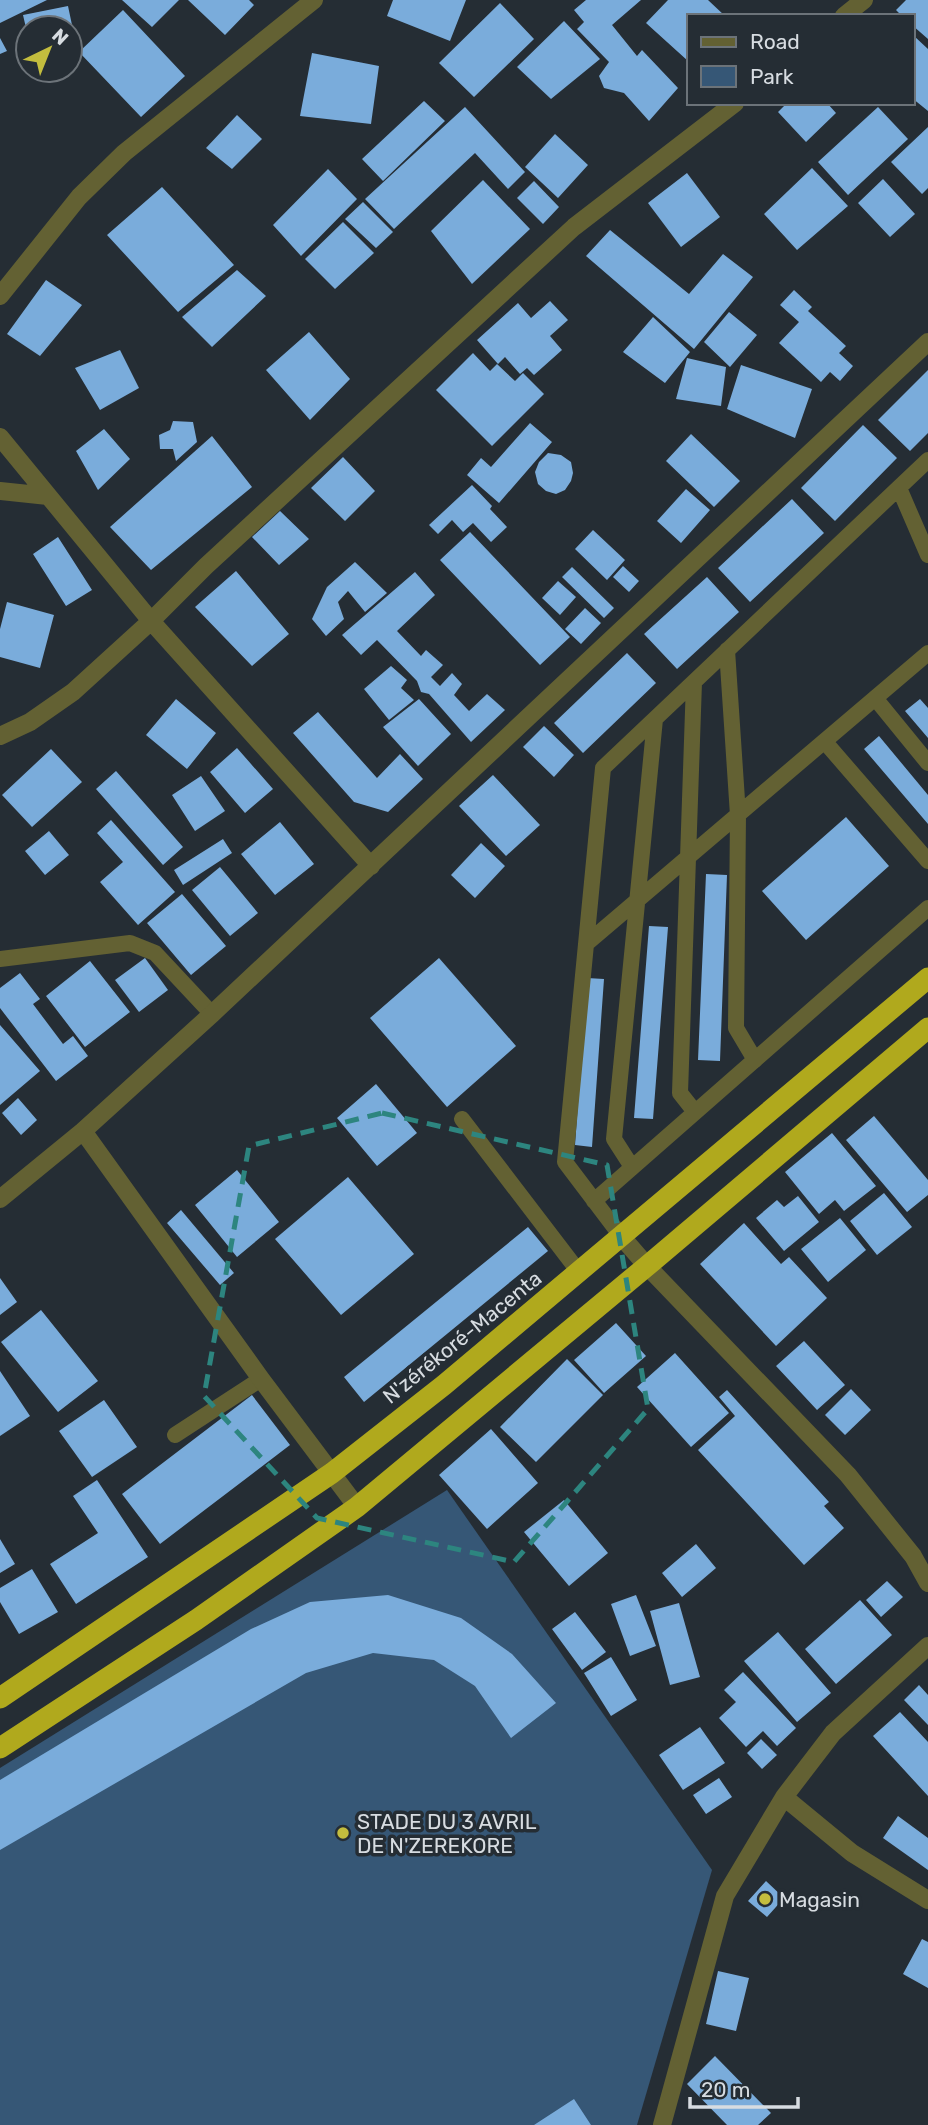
<svg xmlns="http://www.w3.org/2000/svg" width="928" height="2125" font-family="Rubik,sans-serif">
<style>
.green{fill:#365776}
.building{fill:#7aacdb}
.lines{fill:none;stroke-linecap:round;stroke-linejoin:round}
.lane{stroke:#636133;stroke-width:16}
.street{stroke:#636133;stroke-width:18}
.highway{stroke:#b0a91d;stroke-width:21}
.marked{fill:none;stroke:#2d857f;stroke-width:5;stroke-dasharray:14 9;stroke-linejoin:round}
.poi-dot{fill:#c3bd3e;stroke:#252d34;stroke-width:2.5}
.labels{text-anchor:middle;dominant-baseline:central;stroke-width:7;stroke-linejoin:round;paint-order:stroke}
.street-label{font-size:21px;fill:#d7dce1;stroke:#252d34}
.poi-label{font-size:21px;fill:#d7dce1;stroke:#252d34;text-anchor:start}
</style>
<rect width="100%" height="100%" fill="#252d34"/>
<!-- green -->
<path class="green" d="M447,1490l265,380 -75,255h-637v-357z"/>
<!-- building -->
<path class="building" d="M0,0h47l-47,23z
M122,0h57l-27,27z
M188,0h61l5,5 -29,30z
M393,0h73l-16,41 -63,-25z
M586,0h55l-29,25 25,31 5,-6 36,38 -29,33 -25,-28 -20,-5 -5,-12 10,-14 -32,-33 7,-7 -10,-12z
M668,0h40l17,16h-37v45l-42,-38z
M906,0h22v39l-16,-14v-9h-10l-6,-6z
M500,3l34,36 -60,58 -35,-34z
M68,6l8,38 -6,1v-17h-44l-3,-13z
M123,10l62,66 -44,41 -62,-65z
M564,21l36,38 -49,40 -34,-32z
M914,36l14,13v62l-16,-13z
M0,38l7,13 -7,3z
M312,53l67,13 -8,58 -71,-8z
M424,101l21,20 -62,60 -21,-22z
M787,103h40l9,10 -30,29 -28,-30z
M465,107l60,65 -17,17 -33,-36 -81,76 -29,-30z
M878,107l30,32 -60,56 -30,-33z
M237,115l25,24 -30,30 -26,-21z
M928,127v61l-6,6 -31,-32z
M555,134l33,31 -30,33 -33,-31z
M812,168l36,38 -51,44 -33,-36z
M328,169l29,30 -56,57 -28,-31z
M687,173l33,44 -39,30 -33,-44z
M883,179l32,35 -25,23 -32,-34z
M483,180l47,49 -58,55 -41,-53z
M534,181l25,26 -16,17 -26,-26z
M162,187l72,78 -56,47 -71,-77z
M363,202l30,30 -17,16 -31,-29z
M343,222l31,31 -39,36 -30,-30z
M610,230l79,64 34,-40 30,23 -59,72 -108,-93z
M237,270l29,26 -54,51 -30,-30z
M46,280l36,25 -42,51 -33,-22z
M794,290l18,17 -4,4 38,35 -7,7 14,13 -13,15 -10,-9 -9,10 -42,-39 20,-21 -19,-17z
M550,301l18,19 -18,16 12,14 -28,25 -7,-7 -7,6 -15,-17 -7,7 -21,-24 41,-37 13,15z
M729,312l28,23 -27,32 -26,-25z
M653,317l37,35 -25,31 -42,-31z
M309,332l41,47 -40,41 -44,-50z
M120,350l19,38 -39,22 -25,-42z
M473,353l17,18 7,-7 18,17 8,-8 21,21 -52,52 -56,-56z
M687,358l39,9 -5,39 -45,-7z
M741,365l71,24 -17,49 -68,-29z
M928,370v63l-18,18 -32,-31z
M173,421l20,1 4,20 -21,19 -3,-12h-13l-1,-14 11,-5z
M530,423l22,19 -53,61 -32,-28 14,-17 10,9z
M863,425l34,33 -62,63 -34,-33z
M104,429l26,30 -32,31 -22,-39z
M691,434l49,47 -26,26 -48,-46z
M212,436l40,51 -101,83 -41,-43z
M548,453l13,2 10,7 2,11 -2,8 -6,9 -9,4 -10,-3 -8,-7 -3,-12 4,-10z
M343,457l32,34 -30,30 -34,-33z
M472,485l20,21 -2,3 17,18 -16,15 -18,-19 -10,9 -11,-12 -14,14 -9,-9z
M686,489l24,21 -29,33 -24,-22z
M792,499l32,34 -74,69 -32,-34z
M280,511l29,28 -30,26 -27,-28z
M593,530l32,30 -18,20 -32,-31z
M470,532l100,105 -30,28 -100,-105z
M58,537l34,53 -26,16 -33,-52z
M355,562l32,31 -22,19 -17,-21 -10,11 6,17 -18,17 -14,-17 15,-32z
M623,566l16,15 -10,11 -16,-15z
M572,567l42,41 -10,10 -42,-41z
M236,571l53,63 -37,32 -57,-59z
M415,572l20,23 -38,36 24,25 5,-6 17,15 -12,12 9,9 12,-13 10,11 -8,11 15,16 18,-17 18,16 -34,32 -42,-48 -8,-2 -4,-11 -40,-41 -16,15 -19,-20z
M707,577l32,35 -62,57 -33,-35z
M558,581l18,16 -16,18 -18,-17z
M7,602l47,13 -14,53 -40,-11v-28z
M585,608l16,15 -20,21 -16,-15z
M627,653l29,30 -73,70 -29,-30z
M391,666l16,14 -6,8 13,12 -25,20 -25,-31z
M176,699l40,34 -29,36 -41,-34z
M419,699l32,35 -33,32 -35,-39z
M920,699l8,9v30l-23,-27z
M318,712l59,66 23,-24 23,25 -35,33 -34,-10 -61,-69z
M544,726l30,29 -20,22 -31,-30z
M879,736l49,59v29l-64,-75z
M237,748l36,41 -28,24 -35,-41z
M51,749l31,33 -50,45 -30,-32z
M116,771l67,76 -20,18 -67,-76z
M493,775l47,50 -34,31 -47,-50z
M201,776l24,35 -30,20 -23,-36z
M846,817l43,49 -83,74 -44,-49z
M111,820l64,72 -37,33 -38,-43 23,-20 -26,-29z
M280,822l34,42 -39,31 -34,-41z
M49,831l20,24 -24,20 -20,-24z
M223,839l9,14 -49,32 -9,-15z
M481,843l24,23 -30,32 -24,-23z
M220,867l38,46 -28,23 -38,-46z
M706,874l21,1 -7,186 -22,-1z
M182,894l44,52 -35,29 -44,-52z
M649,926l19,1 -15,192 -19,-1z
M145,958l23,32 -29,22 -24,-32z
M439,958l77,88 -69,61 -77,-89z
M90,961l40,51 -45,35 -39,-51z
M20,973l20,26 -7,5 30,40 10,-8 15,20 -32,25 -56,-73v-20z
M587,978l17,1 -12,168 -17,-2z
M0,1025l40,46 -40,34z
M376,1084l41,49 -40,33 -40,-48z
M18,1098l19,22 -16,15 -19,-22z
M874,1116l54,64v15l-21,17 -61,-72z
M832,1133l44,53 -32,25 -9,-11 -16,14 -34,-42z
M237,1170l42,52 -42,35 -42,-52z
M348,1177l66,77 -73,61 -66,-76z
M884,1193l28,34 -35,28 -27,-34z
M798,1196l21,26 -35,29 -28,-33 21,-18 7,7z
M181,1210l53,63 -14,12 -53,-62z
M840,1218l26,32 -38,32 -27,-33z
M744,1223l37,41 8,-7 38,41 -51,48 -76,-82z
M528,1227l20,24 -184,151 -20,-25z
M0,1278l17,24 -17,13z
M41,1310l57,71 -40,31 -57,-70z
M616,1323l30,33 -42,37 -30,-33z
M804,1341l41,44 -28,25 -41,-44z
M675,1353l54,60 -38,34 -54,-60z
M567,1359l36,36 -67,67 -36,-35z
M0,1371l30,45 -30,20z
M851,1389l20,21 -26,25 -20,-20z
M727,1390l102,112 -5,4 20,22 -40,37 -106,-115 37,-34 -16,-19z
M252,1395l38,50 -130,99 -38,-50z
M104,1400l33,47 -45,30 -33,-46z
M491,1429l47,54 -51,46 -48,-54z
M97,1480l51,77 -72,47 -26,-40 48,-31 -25,-37z
M564,1500l44,53 -39,33 -45,-54z
M0,1539l15,25 -15,9z
M696,1544l20,24 -34,29 -20,-24z
M32,1569l26,43 -39,22 -19,-32v-14z
M887,1581l16,16 -22,20 -15,-17z
M388,1595l73,23 51,36 44,49 -45,35 -36,-52 -41,-26 -61,-7 -67,20 -306,177v-70l251,-151 59,-27z
M636,1595l20,51 -26,10 -19,-52z
M860,1600l32,35 -56,49 -31,-35z
M679,1603l21,74 -30,8 -20,-74z
M575,1612l31,40 -24,18 -30,-41z
M778,1632l53,61 -34,29 -53,-61z
M611,1657l26,43 -26,16 -27,-43z
M743,1672l53,56 -19,18 -14,-15 -17,16 -27,-29 17,-16 -12,-12z
M919,1685l9,10v30l-24,-25z
M900,1712l28,30v54l-55,-60z
M700,1727l25,36 -42,27 -24,-35z
M761,1739l16,16 -15,14 -15,-16z
M719,1778l13,19 -26,17 -13,-19z
M898,1816l30,22v32l-45,-32z
M766,1881l18,17 -17,19 -19,-16z
M922,1939l6,3v46l-25,-14z
M718,1971l31,7 -13,53 -30,-7z
M715,2056l56,57 -13,12h-31l-40,-41z
M574,2099l17,26h-57z"/>
<g class="lines">
<!-- lane -->
<path class="lane" d="M899,488l29,67
M727,650l11,165 -2,213 19,32
M694,682l-14,411 15,19
M875,698l53,65
M825,742l103,119
M586,944l342,-291
M0,959l130,-16 25,10 57,61
M462,1119l117,153
M632,1167l-18,-28 41,-420
M594,1201l334,-293
M621,1236l-56,-74 38,-394 325,-308
M175,1435l86,-56"/>
<!-- street -->
<path class="street" d="M844,16l20,-16
M0,296l79,-99 45,-44 190,-153
M0,437l151,184 220,245
M0,491l48,5
M0,736l30,-14 43,-30 78,-71 55,-55 368,-339 161,-124
M83,1131l178,248 96,128
M0,1199l83,-68 129,-117 716,-672
M621,1236l26,30 201,209 65,81 15,27
M784,1797l68,56 76,47
M662,2125l63,-229 59,-99 49,-64 95,-87"/>
<!-- highway -->
<path class="highway" d="M0,1698l332,-225 112,-88 484,-407
M0,1748l196,-128 161,-113 290,-241 281,-238"/>
</g>
<!-- marked area -->
<path class="marked" d="M382,1113l225,52 41,244 -134,153 -197,-44 -113,-122 45,-250z"/>
<!-- markers -->
<g class="poi-dot">
<circle cx="343" cy="1833" r="7"/>
<circle cx="765" cy="1899" r="7"/>
</g>
<g class="labels">
<!-- street labels -->
<g class="street-label">
<text transform="translate(462 1337) rotate(-39)">N'zérékoré-Macenta</text>
</g>
<!-- poi labels -->
<g class="poi-label">
<text x="357" y="1821">STADE DU 3 AVRIL<tspan x="357" dy="24">DE N'ZEREKORE</tspan></text>
<text x="779" y="1899">Magasin</text>
</g>
</g>
<!-- legend -->
<rect x="687" y="14" width="228" height="91" fill="#252d34" stroke="#6c7379" stroke-width="2"/>
<rect x="701" y="37" width="35" height="10" fill="#636133" stroke="#6c7379" stroke-width="2"/>
<text x="750" y="49" font-size="21" fill="#d7dce1">Road</text>
<rect x="701" y="66" width="35" height="21" fill="#365776" stroke="#6c7379" stroke-width="2"/>
<text x="750" y="84" font-size="21" fill="#d7dce1">Park</text>
<!-- north arrow -->
<g transform="translate(49 49) rotate(43)"><circle r="33" fill="#252d34" stroke="#6c7379" stroke-width="2"/>
<path d="M0-5L12 26L0 18L-12 26Z" fill="#c3bd3e"/>
<text y="-10" font-size="19" font-weight="bold" text-anchor="middle" fill="#d7dce1">N</text>
</g>
<!-- scale -->
<path d="M690 2097v10h108v-10" fill="none" stroke="#d7dce1" stroke-width="3.5"/>
<text x="701" y="2097" font-size="21" fill="#d7dce1" stroke="#252d34" stroke-width="5" paint-order="stroke">20 m</text>
</svg>
